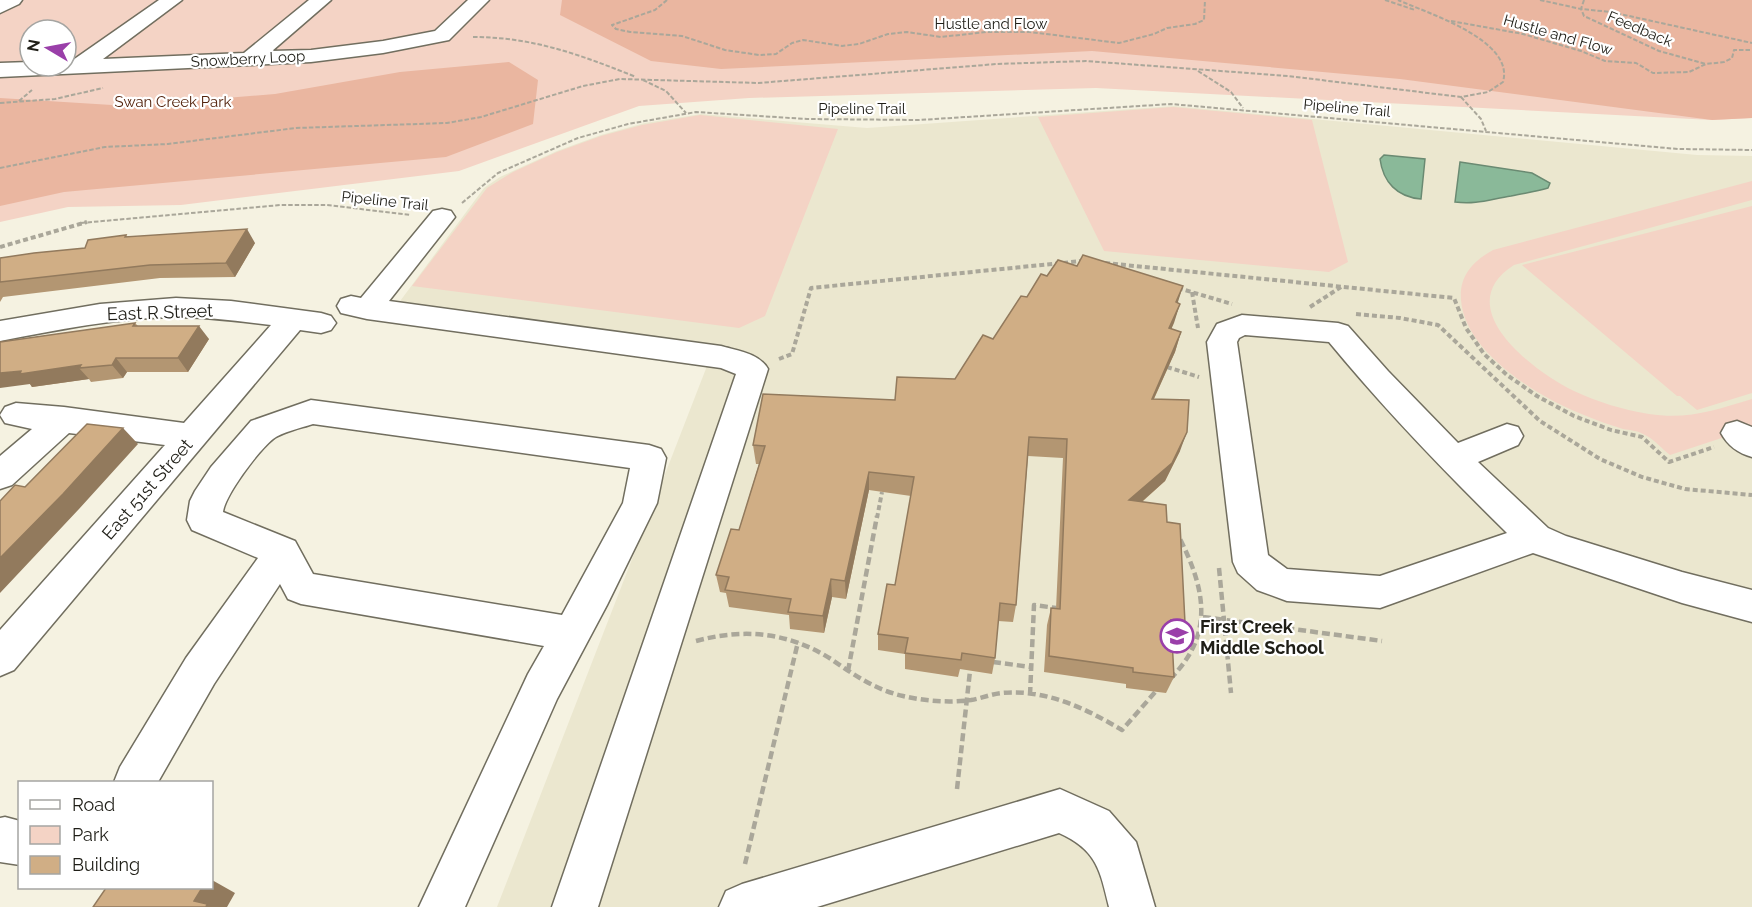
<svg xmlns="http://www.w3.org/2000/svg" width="1752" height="907" font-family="Raleway,sans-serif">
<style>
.built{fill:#ebe7cf}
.green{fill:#f4d3c5;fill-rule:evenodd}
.forest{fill:#eab6a0}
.water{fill:#8ab999;stroke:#6a8a72;stroke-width:1.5}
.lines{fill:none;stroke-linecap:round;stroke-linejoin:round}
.minor-casing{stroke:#716e5f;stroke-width:3}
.path-far2{stroke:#aaa79a;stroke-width:2;stroke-dasharray:4.5 2;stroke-linecap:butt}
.path-far1{stroke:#aaa79a;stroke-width:4;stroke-dasharray:5 3;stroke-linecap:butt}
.path{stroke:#aaa79a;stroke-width:4.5;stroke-dasharray:8 4;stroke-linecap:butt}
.minor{fill:#fff;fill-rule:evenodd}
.wall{fill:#b39672}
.shaded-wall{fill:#927a5d}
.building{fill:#d0ae85;stroke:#927a5d;stroke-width:1.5}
.labels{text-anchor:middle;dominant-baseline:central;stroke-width:4.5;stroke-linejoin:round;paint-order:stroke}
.far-street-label{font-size:15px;fill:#1f1e17;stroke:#fff}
.far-park-label{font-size:15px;fill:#54240d;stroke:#fff}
.street-label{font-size:18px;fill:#1f1e17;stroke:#fff}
.poi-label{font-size:18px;font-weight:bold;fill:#1f1e17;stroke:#fff;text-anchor:start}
</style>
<rect width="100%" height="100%" fill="#f5f2e1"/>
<!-- built -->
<path class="built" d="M1174,106l523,49 55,1v751h-1255l210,-541 -315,-54 92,-124 16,-11 57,-26 44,-16 44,-12 56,-9 166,14z"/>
<!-- green -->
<path class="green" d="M0,0h1752v118l-40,2 -616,-32 -347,10 -110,8 -180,65 -278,34 -113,2 -68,15zM30,30h36v36h-36z
M1173,107l139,13 36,142 -19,10 -225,-21 -66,-134z
M700,115l138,14 -73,187 -26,12 -327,-42 75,-98 26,-16 44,-20 44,-16 41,-11z
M1752,181v19l-238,65c-66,42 19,106 60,126 24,11 49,19 75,23 39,6 66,-4 103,-15v29l-82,27c-8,-6 -16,-16 -25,-20 -6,-4 -15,-5 -22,-6 -13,-4 -27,-9 -39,-14 -44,-17 -119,-62 -123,-115 -2,-24 12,-39 32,-50z
M1752,206v187l-55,17 -17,-14h-3l-155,-131z"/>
<!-- forest -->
<path class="forest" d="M562,0h1190v118l-40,2 -312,-41 -308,-28 -371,18 -70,-8 -91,-46z
M509,62l29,18 -5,44 -87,33 -382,35 -64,14v-108l128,8 147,-12 125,-22z"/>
<!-- water -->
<path class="water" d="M1384,155l41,4 -4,40c-24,-2 -38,-17 -41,-40z
M1460,162l72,11 18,10 -2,5c-13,4 -24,5 -37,8 -20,3 -35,9 -56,6z"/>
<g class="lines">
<!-- minor casing -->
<g class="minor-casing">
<path id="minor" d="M0,0h22l-3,4 -19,9z
M159,0h23l-79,59 141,-6 65,-53h22l-59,51 39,-1 72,-9 52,-10 33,-31h21l-40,40 -66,13 -72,9 -311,15v-14l30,-1v4h36v-5l7,-1z
M442,209l9,2 4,6 -66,84 332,45c17,5 38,7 47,23l-170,538h-46l184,-533 -15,-6 -354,-49 -26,-6 -4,-7 4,-7 10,-3 10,2 72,-87z
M176,298l55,3 90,12 10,3 5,7 -5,7 -10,3 -21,-3 -286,340 -14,6v-46l165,-185 -96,-12 -57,52 -12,4v-33l32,-27 -27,-6 -5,-8 5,-8 11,-4 48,4 120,16 87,-98c-32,-4 -64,-8 -97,-8 -59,1 -116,13 -174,24v-20l100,-17z
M1242,315l96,8 10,3 40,45 70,72 49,-19 11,3 5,9 -5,9 -40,17 70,66 18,8 116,36 70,18v32l-70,-19 -149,-50 -153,55 -93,-7 -30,-11 -19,-17 -5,-11 -26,-220 10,-18zM1245,335l84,7c56,68 116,130 178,191l-127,43 -93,-7 -19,-14 -31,-213 2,-4z
M311,400l338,45 12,4 5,9 -9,45 -50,102 -50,94 -92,208h-46l109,-233 16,-28 -243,-42 -13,-5 -8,-15 -66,100 -56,98h-44l6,-15 66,-109 72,-100 -66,-28 -5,-10 3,-19 5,-10 16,-24 40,-46zM313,424l317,44 -7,35 -61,112 -249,-41 -18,-33 -72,-29c2,-17 36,-62 50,-73 9,-7 28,-11 40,-15z
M1737,421l15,6v30c-14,-4 -24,-11 -31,-24l5,-9z
M1060,789l49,22 27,31 19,65h-46c-9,-37 -12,-57 -50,-74l-242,74h-98l7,-16 16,-7z
M5,817l15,4v44l-20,-3v-44z"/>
</g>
<!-- path-far2 -->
<path class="path-far2" d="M667,0l-12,10 -43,15 4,4 14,3 52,4 43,14 34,5 17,-1 16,-11 11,-3 39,6 17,-2 29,-10 19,-2 34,5 45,-5h44l89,11 35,-9 13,-6 28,-4 9,-4 1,-20
M1385,0l30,10
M1540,0l41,9 30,3 141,31
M1584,0l-3,9 3,7 75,35 47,13
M1451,21l72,13 58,17 24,10 31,2 17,10 36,-1 17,-8 18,-2 8,-4 2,-8h18
M473,37c60,0 108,18 163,40
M1198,71l33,21 12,16
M643,80l23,11 20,22
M1461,97l20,22 5,12
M19,101l13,-11
M0,103l55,-4 48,-11
M0,168l105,-21 63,-3 128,-16 151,-5 34,-6 102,-31 37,-7 138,4 239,-19 89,-3 202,15 173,21 27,-5 15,-10c12,-42 -76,-69 -105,-82
M462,203l36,-30 80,-35 50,-14 68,-12 111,7 112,1 252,-16 507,45 74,1
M81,223l200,-18h46l84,10"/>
<!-- path-far1 -->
<path class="path-far1" d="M0,247l87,-25
M1105,263l349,35 12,30 18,26 23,21 30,21 37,20 37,14 31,7 27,25 45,-15
M1178,288l54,16
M1192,292l6,36
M1310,307l31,-20
M1356,314l44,4 38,7 102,96 60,38 42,18 43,12 67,6
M779,359l13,-5 19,-66 271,-27
M1167,367l32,10
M877,518l5,-26"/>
<!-- path -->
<path class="path" d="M1219,568l12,125
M1203,617l179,24
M696,641c48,-13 92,-9 135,18 23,16 45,31 72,37 22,5 46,7 68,4 11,-2 21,-6 31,-7 44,-4 83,15 120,37l35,-40
M993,662l38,5
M848,671l29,-155
M1170,679c44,-44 36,-88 10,-140
M1030,695l4,-90 22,3
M957,789l13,-118
M745,864l53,-222"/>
<!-- minor -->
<use href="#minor" class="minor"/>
</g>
<!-- wall -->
<path class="wall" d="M126,235l2,2 127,6 -20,34 -75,1 -157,19 -3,5v-44l85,-10z
M1027,297l153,7 -9,25 10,3 -6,20 -21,47 26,52 -15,30 -23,21 25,20 18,101 -8,16h-5l2,38 -8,16 -40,-5v-4l-82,-12 3,-47 4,-17 5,1 7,-151 -35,-2 -12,149 -3,17 -15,-1 -3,37 -3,16 -32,-5 -2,8 -53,-8v-15l-27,-4v-16l17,-49 16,-89 -42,-6 -23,109 -14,-2 -8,36 -34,-4 -1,-14 -60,-8 -3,-14 -6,-1 -4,-17 23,-45 20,-66h-3l-3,-19 142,-45 60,-21 38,-40z
M135,323l3,3 71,13 -21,33h-61l-4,6 -32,4 -2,-3 -57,8 -2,-3z"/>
<!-- shaded-wall -->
<path class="shaded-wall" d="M247,229l8,14 -20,34 -9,-14z
M1183,286l-6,19 -1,-3z
M1180,304l-6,19 -11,25 6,-20z
M199,326l10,13 -21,33 -10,-14z
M1181,332l-6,20 -30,66 7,-19z
M116,358l11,14 -4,6 -11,-13z
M81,365l-2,3 10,11 -57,8 -2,-3 -30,4v-15z
M123,428l15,16 -59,65 -79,84v-35z
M1187,432l-7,19 -15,30 -43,38 7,-19z
M869,472v18l-23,109 -1,-18z
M831,579l1,18 -8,36 -1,-17z
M212,880l23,13 -8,14h-22l-11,-6 8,-13h10z"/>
<!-- building -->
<path class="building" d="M247,229l-21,34 -76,2 -150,17v-24l34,-5 51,-5 3,-8 38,-5 -1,2z
M1083,255l100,31 -7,16 4,2 -11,24 12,4 -29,67 37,1 -2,32 -15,31 -43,37 37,5 1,17 13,2 5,99 -14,-3 3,57 -41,-5v-4l-84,-12 2,-48 9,1 7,-170 -38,-2 -13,168 -16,-2 -5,55 -33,-5 -1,7 -56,-7 3,-15 -30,-4 9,-50 8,1 19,-108 -45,-5 -24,109 -14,-2 -8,37 -35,-4 3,-13 -66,-9 4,-13 -13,-2 15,-46 8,1 26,-84 -12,-1 10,-51 132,6 2,-23 58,2 28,-44 10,4 28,-43 6,1 14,-23 6,2 11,-16 19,6z
M135,323l-2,3h66l-21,32h-62l-4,7 -33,3 2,-3 -61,9 1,-3 -21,2v-31z
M87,424l36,4 -60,66 -63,64v-57l15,-16 10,2z
M106,888h96l-8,13 13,3 -1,3h-113z"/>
<!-- icons -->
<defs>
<g id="school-ring" transform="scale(1.725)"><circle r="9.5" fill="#fff" stroke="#9a3fa9" stroke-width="1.5"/><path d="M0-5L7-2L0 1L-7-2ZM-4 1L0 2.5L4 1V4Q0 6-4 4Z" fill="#9a3fa9"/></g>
</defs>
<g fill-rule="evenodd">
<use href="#school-ring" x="1177" y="636"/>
</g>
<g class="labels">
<!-- far-street labels -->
<g class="far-street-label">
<text x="991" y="24">Hustle and Flow</text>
<text transform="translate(1640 29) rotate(23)">Feedback</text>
<text transform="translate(1558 35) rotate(16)">Hustle and Flow</text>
<text transform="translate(248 59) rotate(-3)">Snowberry Loop</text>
<text transform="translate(1347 108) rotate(5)">Pipeline Trail</text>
<text x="862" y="109">Pipeline Trail</text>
<text transform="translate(385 201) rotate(6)">Pipeline Trail</text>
</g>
<!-- far-park labels -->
<g class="far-park-label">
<text x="173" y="102">Swan Creek Park</text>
</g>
<!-- street labels -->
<g class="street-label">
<text transform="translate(160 312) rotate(-2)">East R Street</text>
<text transform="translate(147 489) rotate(-49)">East 51st Street</text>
</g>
<!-- poi labels -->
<g class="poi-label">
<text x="1200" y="626">First Creek<tspan x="1200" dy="21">Middle School</tspan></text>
</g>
</g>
<!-- legend -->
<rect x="18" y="781" width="195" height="108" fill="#ffffff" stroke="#a5a5a2" stroke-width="1.5"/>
<rect x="30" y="800" width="30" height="9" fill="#ffffff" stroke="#a5a5a2" stroke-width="1.5"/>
<text x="72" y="811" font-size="18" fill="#1f1e17">Road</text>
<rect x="30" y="826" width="30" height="18" fill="#f4d3c5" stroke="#a5a5a2" stroke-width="1.5"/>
<text x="72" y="841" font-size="18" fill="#1f1e17">Park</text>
<rect x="30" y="856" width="30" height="18" fill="#d0ae85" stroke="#a5a5a2" stroke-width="1.5"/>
<text x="72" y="871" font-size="18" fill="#1f1e17">Building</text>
<!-- north arrow -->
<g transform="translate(48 48) rotate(280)"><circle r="28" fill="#ffffff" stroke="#a5a5a2" stroke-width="1.5"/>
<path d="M0-4.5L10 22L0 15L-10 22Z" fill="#9a3fa9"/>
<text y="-9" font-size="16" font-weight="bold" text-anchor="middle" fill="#1f1e17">N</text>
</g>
</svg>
